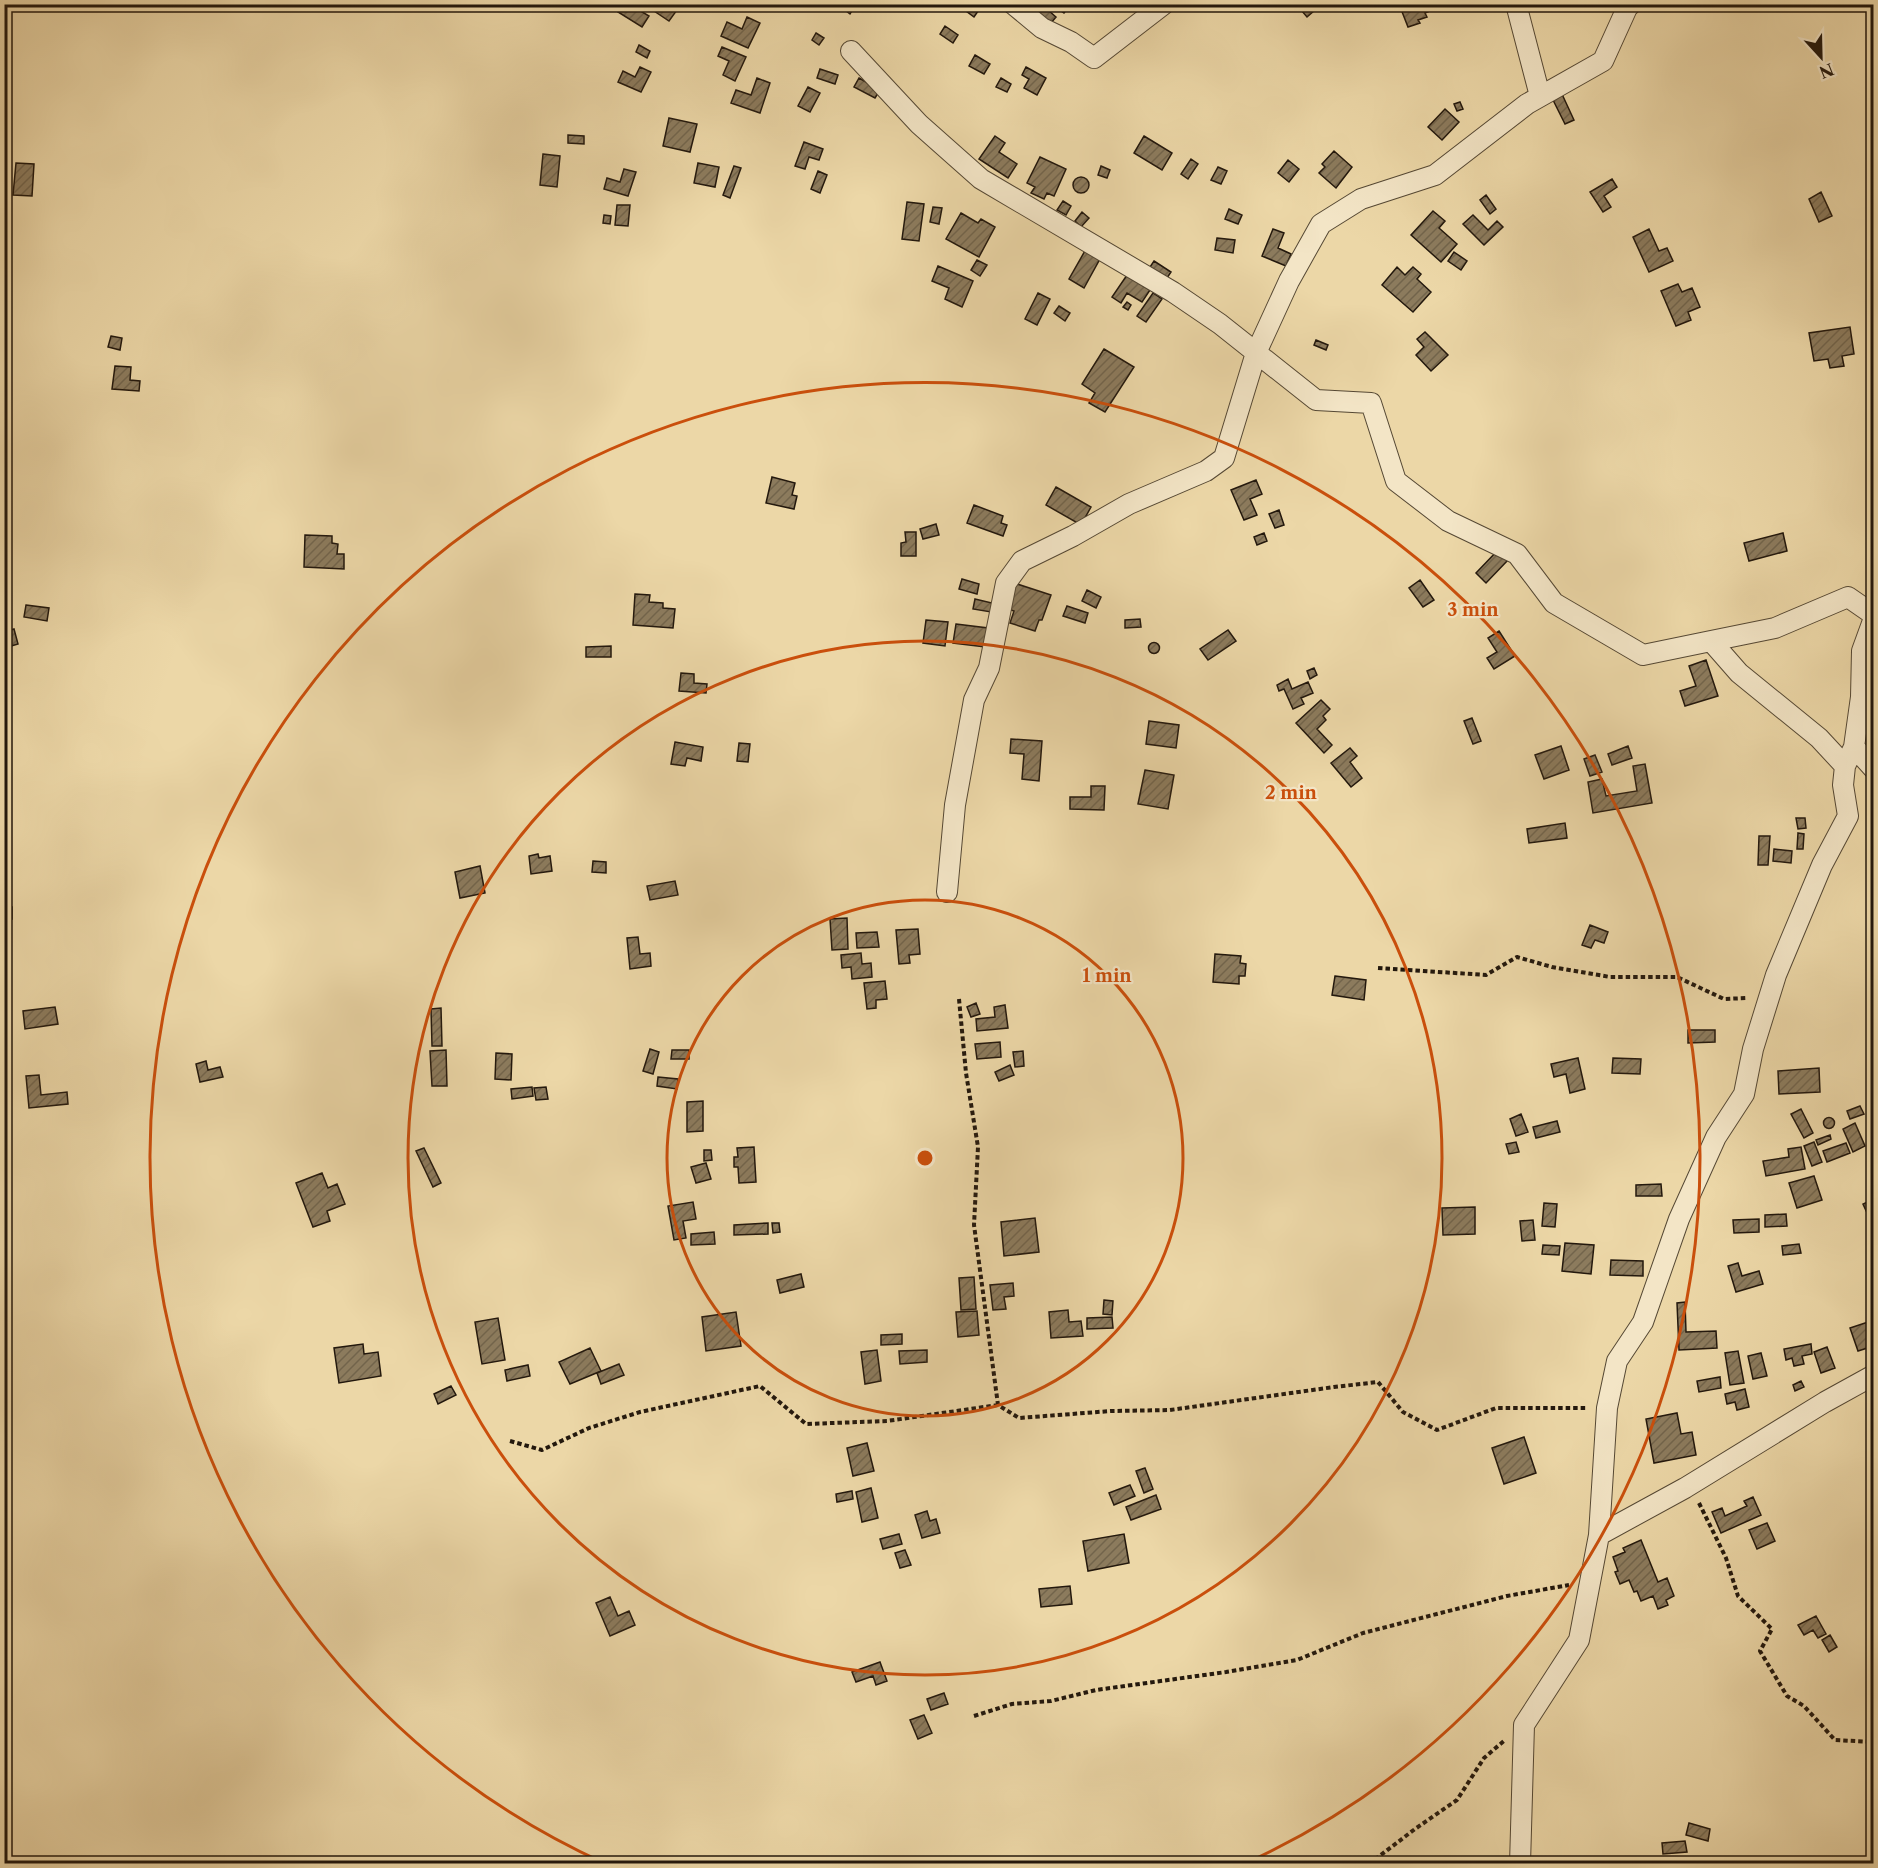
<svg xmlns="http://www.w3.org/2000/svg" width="1878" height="1868" font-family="'Libre Caslon Text',serif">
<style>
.building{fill:url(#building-hatch);stroke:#23180d;stroke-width:1.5}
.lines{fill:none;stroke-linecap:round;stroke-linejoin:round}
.minor-casing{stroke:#554834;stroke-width:22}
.path{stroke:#23180d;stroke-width:4;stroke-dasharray:4.5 3;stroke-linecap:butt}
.minor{stroke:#f3e5c6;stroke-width:20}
.ring{fill:none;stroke:#ca4f0c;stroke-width:3}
.centre{fill:#ca4f0c;stroke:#f3e5c6;stroke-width:3}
.ring-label{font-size:18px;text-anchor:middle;font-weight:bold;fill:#ca4f0c;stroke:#f3e5c6;stroke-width:4.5;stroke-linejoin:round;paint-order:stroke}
</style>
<defs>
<pattern id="building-hatch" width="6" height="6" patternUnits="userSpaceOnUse" patternTransform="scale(1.5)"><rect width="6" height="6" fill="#8c7b5d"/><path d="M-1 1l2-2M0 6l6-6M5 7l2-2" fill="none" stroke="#72644b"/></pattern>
</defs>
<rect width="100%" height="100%" fill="#ecd7a7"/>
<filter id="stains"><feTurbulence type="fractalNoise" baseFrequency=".00333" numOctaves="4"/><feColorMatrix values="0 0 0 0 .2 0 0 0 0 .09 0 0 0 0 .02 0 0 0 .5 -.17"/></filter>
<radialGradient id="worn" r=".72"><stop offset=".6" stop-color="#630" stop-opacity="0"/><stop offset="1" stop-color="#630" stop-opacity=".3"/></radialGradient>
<!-- building -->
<path class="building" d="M623,4h6l20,12 -7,11 -24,-15z
M669,4l8,6 -8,11 -24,-16z
M837,4h19l-6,10z
M970,4h13l-9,13 -8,-6z
M1038,4h3l15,13 -6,7 -17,-14z
M1060,4h11l-7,9 -7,-5z
M1296,4h26l-15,13z
M1399,4h31l2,6 -7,3 2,4 -9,3 2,3 -12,4z
M747,17l13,6 -12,25 -27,-12 6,-14 15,7z
M945,26l13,9 -5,8 -13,-9z
M816,33l8,5 -5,7 -7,-5z
M639,45l11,6 -3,7 -11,-6z
M722,47l24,10 -11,24 -12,-6 6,-14 -11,-5z
M975,55l15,9 -6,10 -15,-8z
M640,67l11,5 -10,20 -23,-10 5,-11 12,6z
M1026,67l20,11 -9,17 -13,-7 5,-9 -7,-4z
M820,69l18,6 -3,9 -18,-6z
M757,78l13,5 -10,30 -29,-10 5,-13 15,5z
M859,78l21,12 -5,8 -21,-11z
M1001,78l10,6 -4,8 -11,-5z
M808,87l12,6 -10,19 -12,-6z
M1561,92l13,28 -9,4 -14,-28z
M1460,102l3,7 -6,2 -3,-7z
M1445,109l14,13 -17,18 -14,-13z
M669,118l28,6 -7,28 -27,-6z
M568,135l16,1v8l-16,-1z
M995,136l10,7 -6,9 18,12 -9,14 -29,-19z
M1144,136l28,17 -10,17 -28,-17z
M804,142l19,7 -4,11 -10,-3 -4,12 -10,-3z
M1334,151l18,16 -16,21 -17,-15 6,-6 -3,-3z
M543,154l17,2 -3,31 -17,-2z
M1040,157l26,12 -12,27 -7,-3 -3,6 -13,-6 4,-6 -8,-4z
M1191,159l7,5 -10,15 -7,-5z
M1288,160l11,9 -10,13 -11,-9z
M16,163l18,1 -2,32 -19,-1z
M698,163l21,4 -4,20 -21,-4z
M734,166l7,2 -11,30 -7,-3z
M1101,166l9,4 -3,8 -9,-3z
M1218,167l9,4 -6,13 -10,-4z
M624,169l12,3 -8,24 -24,-7 3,-11 13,4z
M818,171l9,4 -7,18 -9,-4z
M1073 185a8 8 0 1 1 16 0a8 8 0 1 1-16 0Z
M1612,179l5,8 -13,9 7,11 -8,5 -13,-20z
M1821,192l11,24 -13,6 -10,-23z
M1486,195l10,14 -6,5 -10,-14z
M1063,201l8,5 -5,9 -9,-5z
M907,202l17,2 -5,37 -17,-2z
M617,205h13l-2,21 -13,-1z
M933,207l9,1 -3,16 -9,-2z
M1229,209l13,6 -4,9 -13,-5z
M1433,211l12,10 -6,7 18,16 -16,18 -30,-27z
M1082,212l7,6 -8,9 -6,-6z
M961,213l17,10 3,-4 14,8 -16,30 -33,-18z
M604,215l7,1 -1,8 -7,-1z
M1473,215l15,15 9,-9 6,6 -19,18 -21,-21z
M1273,229l11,4 -6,15 13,6 -5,12 -24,-10z
M1649,229l10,22 8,-3 6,13 -24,11 -16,-35z
M1217,238l18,2 -2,13 -18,-3z
M1086,249l15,8 -17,31 -15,-9z
M1454,252l13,9 -6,9 -13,-9z
M977,260l10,5 -7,11 -9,-6z
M1154,261l17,11 -6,9 -17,-11z
M938,266l35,15 -11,26 -17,-8 4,-11 -17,-7z
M1397,267l8,8 8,-8 8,7 -4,5 14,13 -18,20 -31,-27z
M1127,275l23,15 -8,12 -15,-9 -6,10 -9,-6z
M1678,284l4,8 10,-4 8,19 -12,5 3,8 -15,6 -15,-35z
M1038,293l12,6 -13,26 -12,-6z
M1153,293l9,6 -16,23 -9,-6z
M1127,302l4,3 -3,5 -5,-3z
M1059,306l11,7 -5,8 -11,-8z
M1850,327l4,27 -12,2 2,10 -14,2 -2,-9 -14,2 -5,-28z
M1425,332l23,23 -17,16 -15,-16 8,-8 -7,-8z
M111,336l11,2 -2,12 -12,-3z
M1316,340l12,5 -2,5 -12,-5z
M1104,349l30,18 -29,45 -16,-9 6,-10 -13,-9z
M115,366l16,1 -1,13 10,1 -1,10 -27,-2z
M772,477l23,6 -3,12 5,1 -3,13 -28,-6z
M1256,480l6,14 -12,5 7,16 -13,5 -13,-30z
M1056,487l35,20 -10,18 -35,-20z
M974,505l29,11 -2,7 6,2 -4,11 -36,-13z
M1279,510l5,15 -9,3 -6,-14z
M936,524l3,11 -16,4 -3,-10z
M905,532h11v24h-15v-13l5,-1z
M1264,533l3,8 -10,4 -3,-8z
M1783,533l4,18 -38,10 -5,-18z
M305,535l27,1v7l6,1 -1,10h7v15l-40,-2z
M1498,550l10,10 -22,23 -10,-10z
M962,579l17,5 -2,10 -18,-5z
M1420,580l14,20 -11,7 -14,-19z
M1014,583l37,12 -9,25h-3l-4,11 -25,-8 4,-12 -9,-3z
M1087,590l14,7 -5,11 -14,-7z
M635,594l15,1 -1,7 14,1v5l12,1 -2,19 -40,-3z
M975,599l17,4 -1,9 -18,-3z
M26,605l23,3 -2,13 -23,-4z
M1067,606l21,7 -3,10 -22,-7z
M1140,619l1,8 -16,1v-8z
M926,620l22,2 -3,24 -22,-3z
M956,624l32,4 -3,19 -32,-4z
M14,629l4,15 -7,2 -4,-15z
M1228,630l8,11 -28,19 -8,-11z
M1499,631l16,25 -21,13 -7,-11 10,-6 -9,-14z
M1148.5 648a5.5 5.5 0 1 1 11 0a5.5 5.5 0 1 1-11 0Z
M611,646v11h-25v-10z
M1706,660l12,36 -33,10 -5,-15 16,-5 -7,-20z
M1314,668l3,7 -7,4 -3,-8z
M681,673l13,1v9l13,1 -1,9 -27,-2z
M1288,679l4,10 16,-7 5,11 -12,5 3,6 -11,5 -9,-20 -5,2 -2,-6z
M1321,700l9,9 -7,7 3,4 -9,9 15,16 -8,8 -28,-30z
M1472,718l9,23 -8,3 -9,-23z
M1149,721l30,4 -3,23 -30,-4z
M1011,739l31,2 -3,40 -17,-2 2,-25 -14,-1z
M675,742l28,5 -2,14 -14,-3 -2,8 -14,-2z
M739,743l11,1 -2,18 -11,-1z
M1561,746l8,24 -25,9 -9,-24z
M1628,746l4,12 -20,7 -4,-11z
M1350,748l7,8 -7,6 12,16 -11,9 -20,-24z
M1595,755l7,17 -12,4 -6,-17z
M1645,764l7,39 -59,10 -5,-31 14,-3 4,17 31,-5 -4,-25z
M1145,770l29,5 -6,34 -30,-5z
M1091,786h14l-1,24 -34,-1v-12h21z
M1796,818h9l1,10 -8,1z
M1565,823l2,15 -38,5 -2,-14z
M1798,833l6,1 -1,15h-6z
M1759,836h11l-2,29h-10z
M1774,849l18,2 -1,12 -18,-2z
M538,854l1,4 11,-2 2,15 -21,3 -2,-18z
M593,861l13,1v11l-14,-1z
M480,866l5,27 -25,5 -5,-26z
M675,881l3,14 -28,5 -3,-14z
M4,907h8v12l-8,1z
M847,918l1,31 -16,1 -2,-31z
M1590,925l18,7 -4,11 -9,-3 -4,8 -9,-3z
M918,929l2,25 -11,1 1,8 -11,1 -3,-34z
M877,932l2,15 -22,1 -1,-15z
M638,937l2,17 10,-1 1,13 -21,3 -3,-31z
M861,953l1,11 9,-1 1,14 -20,2 -1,-12 -9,1 -1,-13z
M1215,954l26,2 -1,7 6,1 -1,12h-6v8l-26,-2z
M1335,976l31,4 -2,20 -32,-5z
M885,981l2,18 -11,1v8l-9,1 -3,-26z
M976,1003l4,11 -9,3 -4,-10z
M1005,1005l3,23 -31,3 -1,-12 19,-2 -1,-10z
M55,1007l3,17 -33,5 -2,-18z
M441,1008l1,38h-10l-1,-37z
M1688,1030h27v12l-27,1z
M1000,1042l1,15 -24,2 -2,-15z
M650,1049l9,3 -6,22 -10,-3z
M446,1050l1,36h-15l-2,-35z
M672,1050h17v9h-18z
M1023,1051l1,15 -9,1 -2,-15z
M496,1053l16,1 -1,26 -16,-1z
M1578,1058l7,31 -15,4 -4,-19 -12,3 -3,-13z
M1613,1058l28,1 -1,15 -28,-1z
M206,1061l2,9 12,-3 3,10 -23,5 -4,-18z
M1010,1065l4,10 -15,6 -4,-9z
M1819,1068l1,24 -41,2 -1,-23z
M39,1075l2,20 26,-3 1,12 -39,4 -3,-32z
M658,1077l20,2 -1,10 -20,-3z
M532,1087l1,9 -21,3 -1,-10z
M546,1087l2,12 -12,1 -2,-12z
M703,1101v30l-16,1v-30z
M1860,1106l4,8 -14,5 -3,-8z
M1801,1109l12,24 -9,5 -13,-24z
M1521,1114l7,18 -12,4 -6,-17z
M1823.5 1123a5.5 5.5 0 1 1 11 0a5.5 5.5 0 1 1-11 0Z
M1557,1121l3,11 -24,6 -3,-11z
M1855,1123l10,23 -12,6 -10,-23z
M1830,1135l1,4 -13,6 -2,-5z
M1516,1142l3,10 -10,2 -3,-10z
M1814,1142l8,20 -10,4 -8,-20z
M1846,1143l4,10 -23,9 -4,-11z
M754,1147l2,35 -17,1 -1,-16h-4v-10h4l-1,-9z
M1801,1147l4,22 -39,7 -3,-15 26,-4 -1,-8z
M424,1148l17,35 -8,4 -17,-36z
M704,1150h7l1,10 -8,1z
M706,1163l5,16 -15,4 -5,-16z
M322,1173l6,15 9,-4 8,20 -18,7 3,10 -17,6 -17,-44z
M1814,1176l8,24 -25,8 -8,-25z
M1661,1184l1,12h-26v-11z
M1874,1199v29l-11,-24z
M693,1202l3,17 -13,2 3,17 -12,2 -6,-34z
M1544,1203l13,1 -2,23 -13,-1z
M1475,1207v27l-32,1 -1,-27z
M1786,1214l1,12 -22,1v-12z
M1035,1218l4,34 -35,4 -3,-34z
M1759,1219v13l-25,1 -1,-13z
M1533,1220l2,20 -13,1 -2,-20z
M768,1223v11l-34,1v-10z
M772,1223h7l1,9 -7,1z
M714,1232l1,12 -24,1v-11z
M1565,1243l29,2 -3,29 -29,-3z
M1799,1244l2,9 -18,2 -1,-9z
M1543,1245l17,1 -1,9 -17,-1z
M1611,1260l32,1v15l-33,-1z
M1738,1263l4,13 17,-5 4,13 -27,8 -8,-26z
M801,1274l3,13 -24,6 -3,-13z
M974,1277l2,32 -15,1 -2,-32z
M1013,1283l1,13 -10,1 2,12 -13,1 -3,-25z
M1104,1300l9,1 -1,14 -9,-1z
M1685,1302l1,30 30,-1 1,17 -38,2 -2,-47z
M1068,1310l1,12 12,-1 2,15 -32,2 -2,-26z
M977,1311l2,24 -21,2 -2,-25z
M736,1312l5,34 -35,5 -4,-34z
M1112,1317l1,11 -26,1v-11z
M498,1318l7,42 -23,4 -7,-42z
M1874,1320v26l-16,5 -8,-23z
M902,1334v10l-21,1v-10z
M363,1344l1,10 14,-2 3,24 -42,7 -5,-35z
M1811,1344l1,10 -10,2 2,8 -10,2 -2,-8 -6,2 -2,-11z
M1827,1347l8,21 -14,5 -7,-21z
M590,1348l11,23 -31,13 -11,-22z
M877,1350l4,31 -16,3 -4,-32z
M927,1350v12l-27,2 -1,-13z
M1738,1351l6,32 -14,2 -5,-32z
M1761,1353l6,23 -14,3 -5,-23z
M619,1364l5,11 -23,9 -4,-11z
M528,1365l2,11 -23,5 -2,-11z
M1720,1377l1,11 -22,4 -2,-11z
M1801,1381l3,6 -9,4 -2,-6z
M451,1386l5,9 -18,9 -4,-10z
M1745,1389l4,18 -12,3 -2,-8 -8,2 -2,-10z
M1677,1413l4,21 11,-2 4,23 -42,8 -8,-44z
M1524,1437l12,36 -32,11 -12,-36z
M867,1443l7,28 -21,5 -6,-28z
M1145,1468l8,21 -9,4 -8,-22z
M1130,1485l5,11 -21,9 -5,-12z
M871,1488l7,30 -16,4 -6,-30z
M852,1491l1,8 -16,3 -1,-8z
M1156,1495l5,14 -30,11 -5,-13z
M1753,1497l8,18 -40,18 -9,-21 10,-4 3,8 22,-10 -3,-5z
M927,1511l3,10 6,-2 4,14 -18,5 -7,-23z
M1767,1523l8,18 -18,8 -8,-19z
M899,1534l3,10 -19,5 -3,-10z
M1124,1534l5,29 -41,8 -5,-30z
M1641,1540l17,42 9,-4 7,18 -8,4 2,5 -10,4 -5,-13 -12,5 -4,-10 -3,1 -5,-12 -9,4 -5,-12 3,-1 -5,-14 12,-5 -2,-4z
M905,1550l6,15 -11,3 -5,-15z
M1070,1586l2,18 -31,3 -2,-18z
M610,1597l8,19 11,-5 6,14 -25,11 -14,-33z
M1816,1616l10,18 -8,4 -5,-8 -9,5 -6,-10z
M1830,1635l7,12 -8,5 -7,-12z
M880,1662l7,19 -11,4 -3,-9 -17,6 -4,-10z
M944,1693l4,11 -17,6 -4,-11z
M924,1715l8,18 -14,6 -8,-19z
M1689,1823l21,6 -2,12 -22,-6z
M1685,1841l2,11 -24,2 -1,-11z
M1684,1858l1,6h-12v-4z"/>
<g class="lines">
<!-- minor casing -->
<g class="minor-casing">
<path id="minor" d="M1013,4l29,24 29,14 23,16 70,-54
M1516,4l24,92
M851,51l68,73 62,55 192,113 47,32 96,76 55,3 25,78 52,40 69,33 37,49 89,52 68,-14 28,32 80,65 26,28
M1711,641l64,-13 73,-31 26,18
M1854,747l20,22
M947,892l8,-87 19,-105 15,-32 17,-85 16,-22 51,-25 56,-32 77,-33 18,-13 32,-105 33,-72 32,-57 40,-25 74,-24 92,-71 76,-43 24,-53 4,-4
M1599,1535l86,-47 140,-86 49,-27
M1520,1864l4,-139 55,-85 20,-105 8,-127 10,-47 26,-39 36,-103 37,-82 28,-43 9,-45 23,-74 46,-110 26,-49 -5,-31 2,-19 9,-19 7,-50 1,-46 12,-33"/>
</g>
<!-- path -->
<path class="path" d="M1378,968l108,7 31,-18 35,10 58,10h67l47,22 23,-1
M959,999l7,74 12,74 -4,78 24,180 21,13 92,-7 59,-1 164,-23 44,-5 25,30 34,18 59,-22h92
M510,1441l32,9 47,-22 51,-16 120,-26 46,38 81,-3 111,-16
M1699,1503l27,55 12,38 34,33 -12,22 27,45 17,10 31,34 39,2
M974,1716l38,-12 39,-3 45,-11 130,-18 71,-12 66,-27 144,-37 62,-11
M1369,1864l46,-35 42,-29 27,-42 21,-18"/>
<!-- minor -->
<use href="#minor" class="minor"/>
</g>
<!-- distance rings -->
<g class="ring">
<circle cx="925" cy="1158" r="258"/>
<circle cx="925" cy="1158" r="517"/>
<path d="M604 1863A775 775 0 1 1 1246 1863"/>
</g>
<circle cx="925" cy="1158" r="9" class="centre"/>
<g class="ring-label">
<text x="1473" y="616">3 min</text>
<text x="1291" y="799">2 min</text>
<text x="1107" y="982">1 min</text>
</g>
<!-- margin -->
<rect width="1878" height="1868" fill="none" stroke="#ecd7a7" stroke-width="24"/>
<rect x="6" y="6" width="1866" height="1856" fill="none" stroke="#23180d" stroke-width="3"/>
<rect x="12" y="12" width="1854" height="1844" fill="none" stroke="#23180d" stroke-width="1.5"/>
<!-- north arrow -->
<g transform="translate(1821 57) rotate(158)" stroke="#f3e5c6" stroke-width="4.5" paint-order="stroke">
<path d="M0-4.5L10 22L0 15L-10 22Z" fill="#23180d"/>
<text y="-9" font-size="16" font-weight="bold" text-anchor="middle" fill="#23180d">N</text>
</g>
<rect width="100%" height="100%" filter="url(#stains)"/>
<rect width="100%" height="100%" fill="url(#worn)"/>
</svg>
